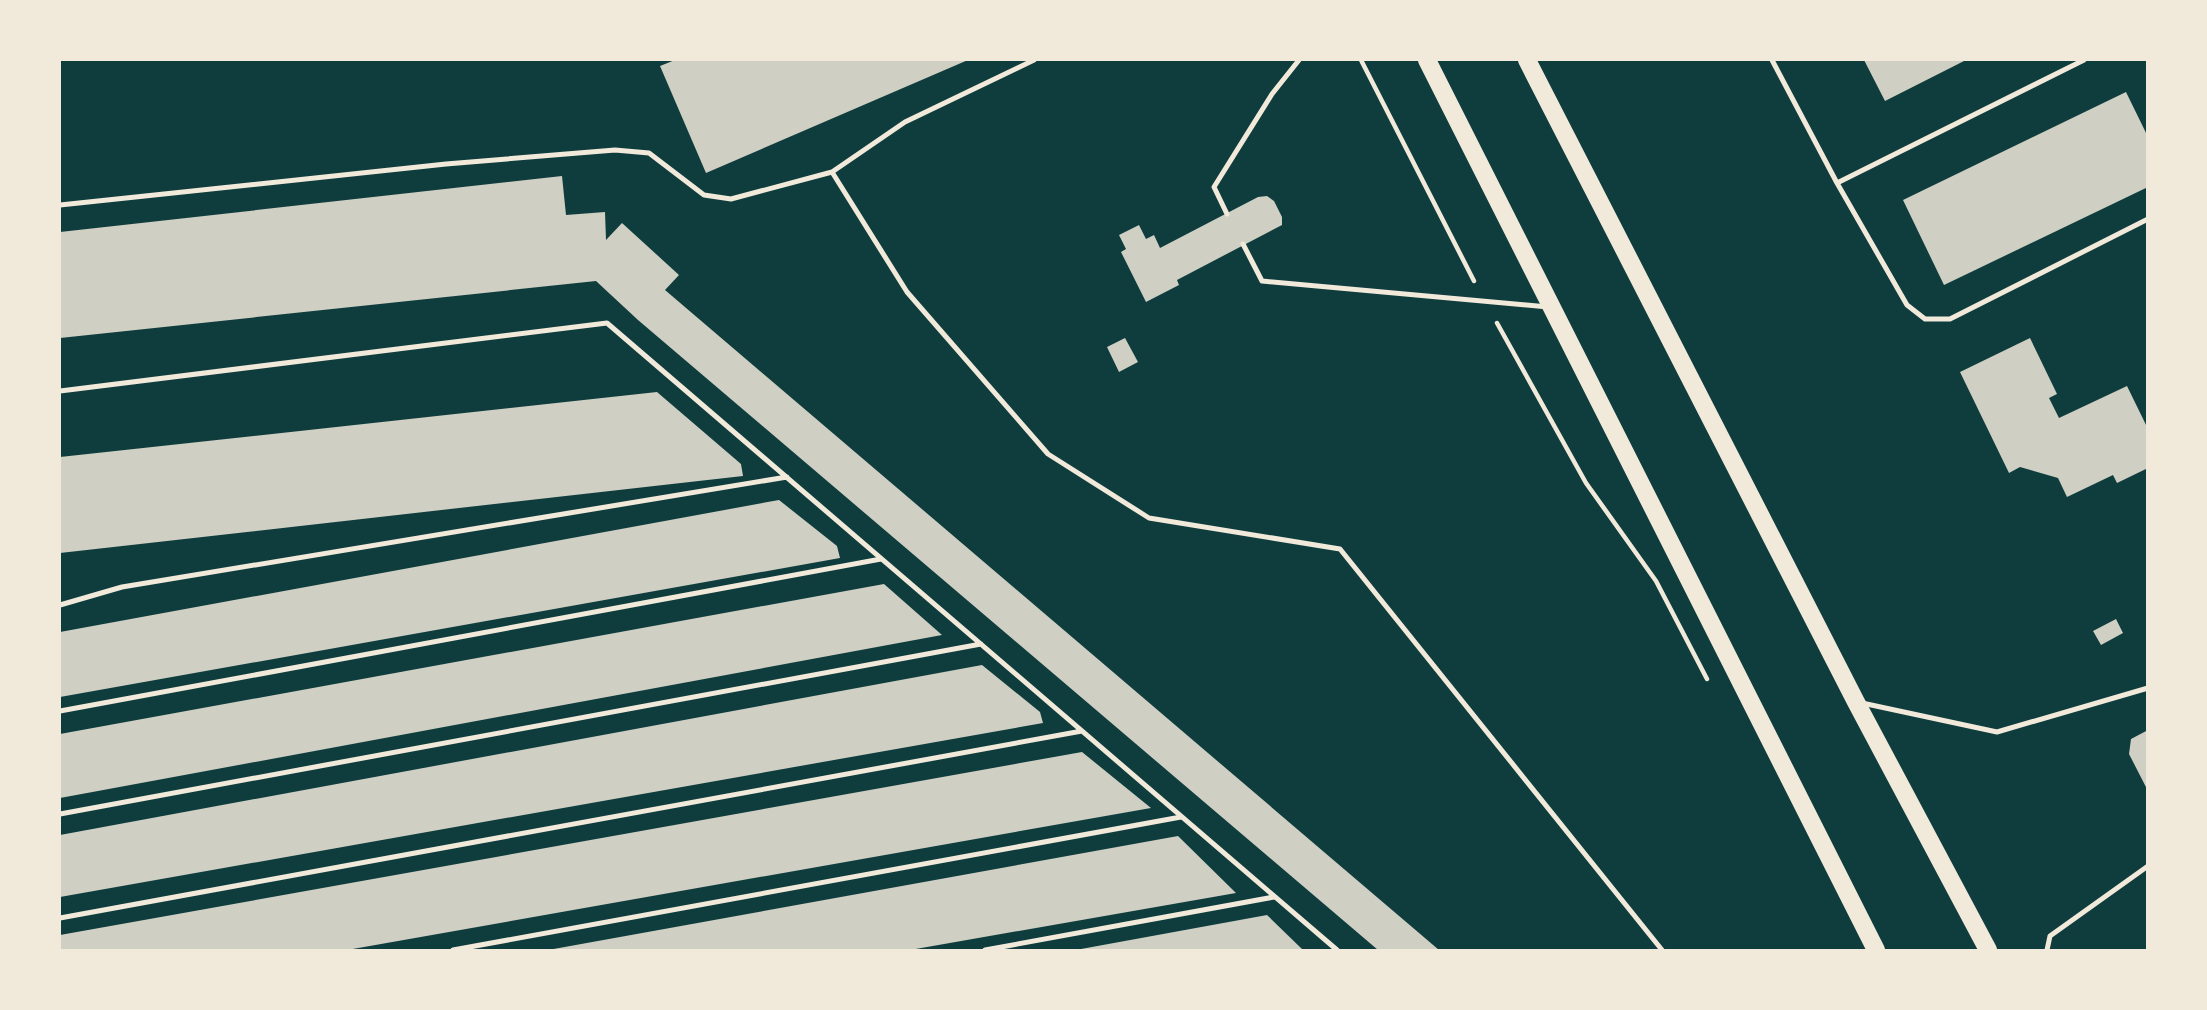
<svg xmlns="http://www.w3.org/2000/svg" width="2207" height="1010" font-family="'Noto Sans',sans-serif">
<style>
.building{fill:#cfcfc3}
.lines{fill:none;stroke-linecap:round;stroke-linejoin:round}
.path{stroke:#f1e9da;stroke-width:4.5}
.service{stroke:#f1e9da;stroke-width:5}
.primary{stroke:#f1e9da;stroke-width:18}
</style>
<rect width="100%" height="100%" fill="#0f3d3e"/>
<!-- building -->
<path class="building" d="M675,60h293l-262,113 -46,-107z
M1864,60h102l-81,41z
M2126,92l22,45v50l-204,98 -41,-85z
M562,176l4,39 39,-3 1,28 16,-17 57,52 -14,15 774,660h-61l-740,-630 -42,-39 -536,57v-106z
M1267,196l7,5 8,16v8l-105,55 2,5 -33,17 -25,-50 5,-3 -7,-14 20,-10 7,14 8,-4 6,13 98,-51z
M1125,338l13,24 -19,10 -12,-25z
M2030,338l27,56 -8,4 10,20 68,-32 21,43v39l-31,15 -4,-8 -46,22 -9,-19 -38,-11 -11,6 -49,-101z
M657,392l84,72 2,12 -683,77v-96z
M779,500l58,46 3,12 -780,139v-65z
M884,584l58,51 -882,163v-64z
M2116,619l7,14 -22,12 -8,-14z
M982,665l58,47 3,11 -983,174v-62z
M2148,730v61l-19,-37 2,-15z
M1082,752l69,56 -804,142h-287v-15z
M1178,836l58,57 -326,57h-362z
M1267,915l36,35h-222v-1z"/>
<g class="lines">
<!-- path -->
<path class="path" d="M1361,60l113,221
M1497,323l89,160 70,98 51,98"/>
<!-- service -->
<path class="service" d="M1772,60l65,123 70,122 18,14h25l198,-100
M832,172l75,120 141,162 101,64 191,31 322,401
M1837,183l247,-123
M60,205l386,-41 169,-14 34,3 55,42 27,4 101,-27 73,-50 129,-62
M1227,214l-13,-27 58,-93 27,-34
M1243,244l19,37 286,26
M60,391l547,-68 730,627
M60,605l62,-18 665,-110
M1862,703l135,29 151,-44
M60,711l821,-152
M60,814l921,-170
M60,918l1022,-187
M453,950l728,-133
M985,950l289,-53
M2047,950l3,-14 98,-70"/>
<!-- primary -->
<path class="primary" d="M1427,60l449,890
M1527,60l329,642 132,248"/>
</g>
<!-- border -->
<rect width="2207" height="1010" fill="none" stroke="#f1e9da" stroke-width="122"/>
</svg>
